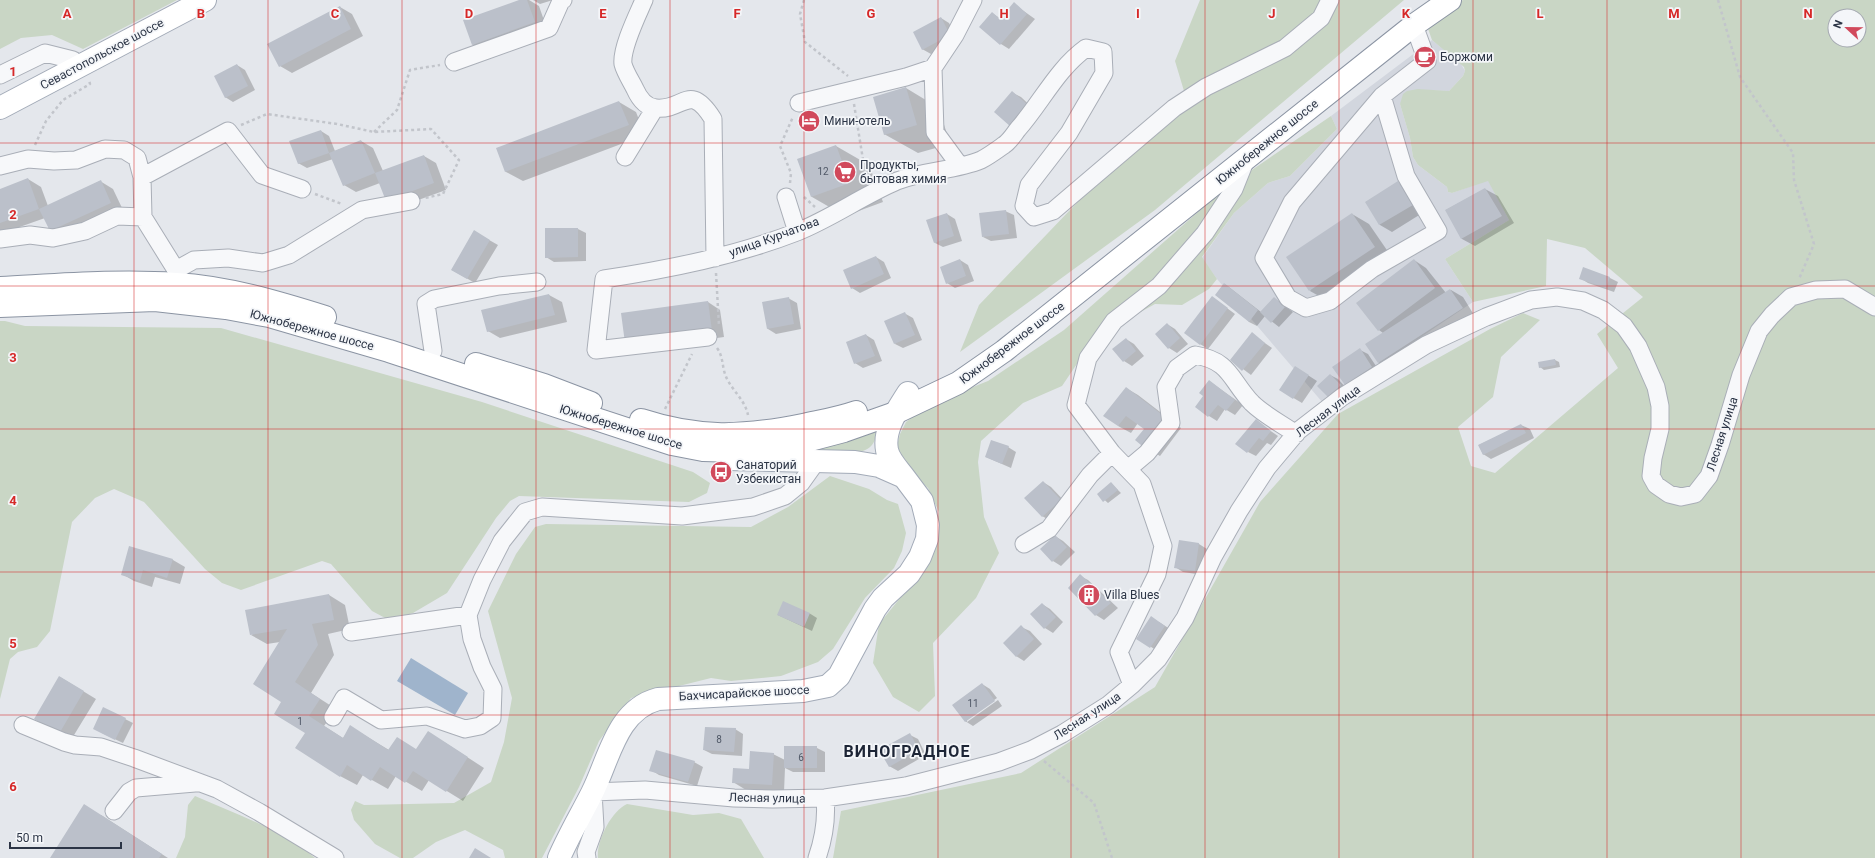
<svg xmlns="http://www.w3.org/2000/svg" width="1875" height="858" font-family="Roboto,sans-serif">
<style>
.built{fill:#d2d6de}
.green{fill:#c9d6c5;fill-rule:evenodd}
.water{fill:#9fb4cc}
.shadow{fill:#0003}
.building{fill:#bbc0ca}
.lines{fill:none;stroke-linecap:round;stroke-linejoin:round}
.minor-casing{stroke:#a9aeb7;stroke-width:19}
.major-casing{stroke:#a3abb8;stroke-width:24}
.highway-casing{stroke:#8b94a3;stroke-width:24}
.path{stroke:#c2c5cb;stroke-width:2.5;stroke-dasharray:3 3;stroke-linecap:butt}
.minor{stroke:#f7f8fa;stroke-width:17}
.major{stroke:#fff;stroke-width:22}
.highway{stroke:#fff;stroke-width:22}
.grid{fill:none;stroke:#d62828;stroke-width:1;stroke-opacity:0.55}
.labels{text-anchor:middle;dominant-baseline:central;stroke-width:3.5;stroke-linejoin:round;paint-order:stroke}
.number-label{font-size:10px;fill:#4f5766}
.street-label{font-size:12px;fill:#2b3445;stroke:#f4f6f9}
.poi-label{font-size:12px;fill:#2b3445;stroke:#f4f6f9;text-anchor:start}
.district-label{font-size:16px;font-weight:bold;letter-spacing:1px;fill:#1d2536;stroke:#f4f6f9}
.grid-label{font-size:13px;text-anchor:middle;font-weight:bold;fill:#d62828;stroke:#f4f6f9;stroke-width:3.5;stroke-linejoin:round;paint-order:stroke}
</style>
<rect width="100%" height="100%" fill="#e4e7ec"/>
<!-- built -->
<path class="built" d="M1432,40l29,24 4,7 -2,5 -14,15 -36,-1 -13,14 10,34 3,19 5,8 29,22 1,5 4,1 36,-13 21,40 -64,39 28,43 -150,101 -106,-124 -15,-21 32,-45 34,-30 22,-7 47,-47 -6,-13z"/>
<!-- green -->
<path class="green" d="M0,0h177l-94,49 -31,-14 -31,3 -21,11z
M1200,0h204l-249,210 -195,142 19,-47 205,-214 -9,-30z
M1463,0h412v858h-1042l8,-47 180,-38 134,-86 105,-185 78,-88 152,-85 33,-16 17,7 -39,37 -8,40 -35,30 13,39 24,7 123,-105 -21,-34 46,-37 -58,-49 -38,-9 -1,47 -73,16 -28,-43 64,-39 -21,-39 -36,12 -4,-1 -1,-5 -29,-22 -5,-8 -3,-19 -10,-34 3,-10 4,-3 11,-2 31,2 14,-15 2,-5 -1,-4 -32,-27 -6,-17zM1835,16h24v24h-24z
M1331,116l6,13 -47,47 -22,7 -34,30 -32,44 15,22 -8,10 -27,16 -27,-1 -29,16 -39,29 -25,37 -39,17 -42,38 -3,21 6,55 15,36 -23,45 -43,45 2,53 -16,16 -26,-15 -20,-34 6,-39 26,-32 28,-46 6,-34 -11,-24 -21,-19 -11,-19 4,-16 6,-12 16,-12 26,-13 40,-16 76,-51 160,-141z
M0,321h5l20,5 196,2 261,74 211,70 17,11 -3,10 -18,9 -170,-6 -9,5 -14,17 -49,75 -34,20 -24,7 -17,-9 -41,-47 -9,-3 -81,29 -19,-7 -17,-14 -61,-67 -30,-13 -19,9 -23,24 -22,109 -13,16 -19,5 -8,7 -10,40z
M876,432c0,29 -38,20 -57,19l-4,-2z
M830,476l39,13 18,11 11,4 8,29 -4,18 -8,17 -29,30 -32,51 -15,13 -37,14 -50,5 -20,-3 -80,20 -32,43 -20,46 -37,71h-37l-2,-8 -38,-20 -29,12 -23,16h-13l-25,-14 -21,-24 -3,-10 4,-9 9,4 90,-2 37,-21 13,-40 8,-44 -24,-87 28,-57 19,-27 11,-3 205,3 37,-20z
M195,796c41,18 85,33 120,62h-139l9,-21 3,-32z
M627,804l66,11 26,-2 22,6 23,39h-166c-2,-16 13,-47 29,-54z"/>
<!-- water -->
<path class="water" d="M411,658l57,35 -13,22 -58,-34z"/>
<!-- shadow -->
<path class="shadow" d="M522,0h7l10,6 8,23 -62,22 -13,-7z
M533,0h20l-13,4z
M1014,4l21,15 -26,30 -8,-5 -21,-17 12,-14 9,6z
M340,7l12,7 11,22 -71,37 -12,-7z
M941,18l8,5 9,17 -27,14 -9,-5z
M237,65l8,5 10,20 -22,12 -8,-5z
M906,88l33,20 11,36 -32,9 -34,-19z
M1013,93l8,4 16,15 -18,19z
M619,102l17,10 9,23 -122,46 -17,-9 -9,-23z
M321,131l8,5 6,15 26,-10 12,7 10,23 41,-15 12,7 10,27 -47,17 -19,-24 -24,9 -12,-7 -11,-26 -26,9 -9,-5z
M836,146l33,19 14,37 -38,14 -33,-19 -14,-37z
M28,179l13,8 7,19 52,-25 13,8 10,21 -60,28 -13,-7 -5,-13 -45,16v-44z
M1398,183l13,7 13,22 -32,20 -12,-7 -14,-23z
M1485,189l13,7 16,27 -39,23 -13,-7 -16,-29z
M1005,211l9,4 3,23 -26,3 -8,-4z
M947,214l8,5 7,22 -19,6 -8,-4z
M1352,214l17,10 22,32 -65,44 -16,-9z
M578,229l8,4v28l-32,1 -8,-5z
M475,232l23,13 -23,38 -23,-13z
M876,257l8,5 7,16 -31,15 -8,-5z
M960,260l8,5 6,16 -19,7 -8,-5z
M1414,260l12,8 20,25 5,-3 12,7 11,18 -83,54 -13,-7 5,-29 -4,-3z
M1580,278h30l8,4 -4,10 -26,-9z
M1225,284l36,28 13,-14 19,14 -14,15 -14,-11 -8,10 -8,-4z
M549,295l13,7 5,20 -67,16 -12,-7 -5,-20z
M1212,297l23,17 -27,35 -8,-5z
M788,298l9,5 4,26 -25,5 -8,-5 -5,-26z
M708,302l12,8 4,27 -85,12z
M904,313l9,5 9,22 -19,8 -8,-4z
M1167,324l8,5 13,15 -11,9 -8,-5 -13,-14z
M1252,334l20,14 -21,27 -20,-15z
M866,335l8,5 8,21 -19,7 -8,-5z
M1126,339l8,5 10,12 -12,10 -8,-5z
M1360,350l8,4 12,18 -26,17 -8,-4 -12,-18z
M1555,360l4,2 1,5 -16,3 -4,-3z
M1303,372l14,9 -15,22 -22,-13z
M1330,375l8,4 10,11 -12,11 -8,-4z
M1209,381l34,24 -8,10 -10,-6 -8,12 -8,-5 -4,-20z
M1126,388l12,7 43,33 -21,28 -12,-7 -3,-20 -7,-6 -7,10 -13,-7z
M1256,421l22,15 -7,9 -4,-2 -11,13 -8,-4z
M1521,425l9,4 4,9 -43,21 -8,-5 -4,-9z
M1008,447l8,5 -5,16 -25,-11z
M1043,482l8,5 17,18 -17,16 -9,-5z
M1111,483l10,10 -13,10 -10,-9z
M1055,536l8,5 12,11 -14,14 -8,-5z
M1180,541l19,3 8,5 -4,26 -20,-3 -8,-5z
M130,547l43,13 12,7 -5,17 -25,-7 -3,10 -18,-6 -12,-7z
M1080,576l8,4 30,28 -14,12 -8,-5 -27,-27z
M329,595l16,10 5,24 -22,5 6,21 -23,38 25,16 -12,17 19,12 8,-11 38,23h28l27,-8 40,26 -21,33 -34,-21 -7,11 -26,-15 -8,13 -25,-14 -6,10 -17,-9 -57,-74 -3,-60 -13,2 -16,-9z
M1042,604l8,5 13,13 -10,11 -8,-5z
M809,613l8,5 -5,13 -34,-16z
M1159,622l14,9 -14,21 -22,-14z
M1021,627l9,4 12,13 -18,17 -8,-5z
M60,677l36,22 -25,41 -36,-21z
M982,684l8,5 7,9 -30,21v3l31,-22 4,6 -29,20 -8,-5z
M125,719l8,4 -10,20 -21,-10z
M735,729l8,5 -1,22 -30,-2 -8,-4z
M910,735l8,4 8,16 -28,16 -9,-5z
M817,748l8,4v20h-32l-8,-4 -1,24 -38,-2 -13,-8 40,-28 12,6z
M694,762l9,5 -6,19 -38,-11 -8,-5z
M101,815l67,43h-117z"/>
<!-- building -->
<path class="building" d="M519,0h8l8,22 -63,23 -9,-25z
M1014,2l13,12 -27,31 -21,-18 13,-15 8,7z
M340,6l11,23 -72,38 -12,-23z
M941,17l9,18 -28,15 -9,-18z
M237,64l11,22 -23,12 -11,-22z
M906,87l11,38 -33,10 -11,-38z
M1012,91l17,15 -18,21 -17,-15z
M619,101l10,24 -124,47 -9,-24z
M321,130l8,23 -31,11 -9,-23z
M361,140l14,33 -32,13 -14,-33z
M836,145l14,38 -39,14 -14,-38z
M424,155l10,28 -48,18 -11,-28z
M28,178l11,31 -39,14v-34z
M101,180l10,23 -61,28 -11,-22z
M1398,181l15,24 -34,20 -14,-23z
M1485,188l17,28 -41,23 -16,-29z
M1006,210l3,24 -27,3 -3,-24z
M947,213l7,23 -20,7 -8,-23z
M1352,213l23,34 -66,44 -23,-34z
M545,228h33v29l-33,1z
M474,230l16,10 -23,39 -16,-9z
M876,256l8,18 -33,15 -8,-19z
M960,259l6,17 -20,8 -6,-17z
M1414,259l21,29 -57,43 -22,-28z
M1583,267l27,10 -4,11 -27,-9z
M1224,283l34,27 -9,12 -34,-27z
M1450,289l13,19 -85,55 -13,-19z
M549,294l6,21 -68,17 -6,-22z
M1212,296l16,12 -28,37 -16,-12z
M789,297l5,27 -27,5 -5,-27z
M1274,297l11,10 -14,16 -11,-11z
M708,301l4,30 -87,12 -4,-30z
M905,312l10,23 -21,9 -10,-23z
M1167,323l13,15 -12,11 -13,-15z
M1252,332l13,11 -23,28 -12,-11z
M866,334l9,22 -21,8 -8,-22z
M1126,338l10,13 -13,11 -11,-13z
M1360,348l12,19 -27,18 -13,-18z
M1555,359l1,6 -17,3 -1,-6z
M1295,366l14,9 -16,24 -14,-9z
M1330,374l11,11 -13,12 -11,-11z
M1209,380l26,20 -9,11 -8,-6 -10,12 -13,-10 8,-11 -4,-3z
M1126,387l43,33 -22,30 -12,-10 9,-11 -18,-13 -8,10 -15,-10z
M1256,419l15,12 -8,10 -4,-3 -12,15 -12,-9z
M1521,424l5,9 -43,22 -5,-10z
M991,440l18,6 -7,18 -17,-7z
M1043,481l18,19 -19,17 -18,-19z
M1111,482l7,8 -15,12 -6,-8z
M1055,535l12,12 -15,15 -12,-13z
M1179,540l20,3 -4,28 -21,-3z
M129,546l44,13 -6,19 -24,-8 -3,11 -19,-6z
M1080,574l31,29 -16,13 -27,-28z
M329,594l5,26 -22,4 6,21 -23,37 25,17 -11,17 34,22 7,-13 38,25 9,-13 19,12 12,-18 40,26 -22,35 -33,-21 -8,12 -25,-16 -9,14 -24,-16 -7,12 -45,-29 10,-15 -31,-19 7,-12 -28,-18 34,-55 -37,6 -5,-25z
M783,601l27,12 -6,14 -27,-12z
M1042,603l14,14 -12,12 -14,-15z
M1151,616l14,10 -15,22 -14,-9z
M1021,625l13,14 -18,18 -13,-14z
M59,676l25,15 -25,43 -25,-15z
M982,683l13,18 -30,21 -13,-17z
M103,707l23,11 -11,22 -22,-11z
M705,727l31,1 -2,24 -31,-2z
M910,733l9,17 -30,17 -10,-17z
M784,746h33v22h-33z
M656,750l39,11 -7,21 -39,-11z
M750,751l24,2 -2,32 -40,-2 1,-15 16,1z
M84,804l78,50 -3,4h-109z
M475,848l16,10h-22z"/>
<g class="lines">
<!-- minor casing -->
<g class="minor-casing">
<path id="minor" d="M644,0c-6,14 -23,48 -21,64 2,8 8,17 12,25 4,9 10,18 21,19 28,3 33,-27 57,11l2,139
M454,62l95,-34 12,-27 2,-1
M933,68l2,64 25,34
M0,75l45,-22 28,7
M1382,96l24,80 32,55 -66,38 -42,32 -24,7 -18,-10 -24,-40 28,-56 90,-106 45,-35 -13,-36
M799,103l107,-26 27,-9 22,-33 18,-35
M625,157l30,-49
M0,166l28,-7 26,2 22,-1 29,-11 19,1 13,8 5,19 1,40
M142,177l86,-46 34,44 40,14
M786,197l11,35
M0,239l30,-4 23,3 32,-7 32,-15 26,1 33,53 1,10
M176,270l18,-10 34,-2 35,5 26,-8 73,-45 49,-9
M708,337l-112,13 8,-71c66,-10 131,-23 193,-47 35,-14 65,-36 100,-51 27,-11 58,-10 84,-21 8,-4 16,-10 23,-15 6,-4 10,-11 14,-16 23,-26 39,-60 68,-81l17,4 1,21 -35,60 -40,52 -5,21 10,11 19,-6 121,-103 32,-21 79,-39 36,-30 9,-18
M433,351l-7,-47 8,-5 65,-13 38,-4
M1112,453l-36,-48 12,-47 26,-37 45,-35 46,-53 29,-44 12,-30
M1128,469l19,-16 24,-30 -5,-36 11,-19 18,-13c36,6 35,25 57,48 12,12 30,21 44,31
M1024,544l25,-15 41,-54 22,-22 30,31 21,62 -6,28 -38,78 13,33
M351,632l117,-17
M333,717l11,-19 37,22 46,-4 38,13 15,-3 12,-8 1,-29 -11,-22 -10,-28 -4,-24 14,-35 20,-39 23,-29 17,-5 140,9 71,-9 32,-11 16,-13 15,-21
M23,725l41,17 11,3 26,2 33,11 83,31 42,23 76,46
M114,811l15,-19 7,-4 59,-5
M587,858l-1,-6 9,-25 -2,-35 52,-2 89,8 39,1 52,-1 81,-12 93,-24 32,-12 31,-16 46,-29 24,-20 26,-26 27,-41 28,-61 26,-46 28,-43 31,-37 44,-34 84,-52 60,-28 45,-17 26,-3 26,4 20,9 21,16 14,20 18,41 4,19v23l-7,29 -2,18 5,9 13,9 12,3 14,-3 14,-18 11,-31 21,-70 18,-44 13,-16 19,-18 25,-7 29,-1 30,18
M817,858c7,-20 10,-39 8,-60"/>
</g>
<!-- major casing -->
<g class="major-casing">
<path id="major" d="M0,108l205,-108
M904,477c-6,-8 -15,-17 -17,-27 -4,-21 11,-41 21,-57
M559,858c10,-23 22,-43 33,-65 17,-33 24,-83 66,-94l145,-8 25,-5 11,-10 36,-67 8,-11 26,-24 11,-17 7,-18 1,-14 -6,-24 -18,-24 -25,-11 -24,-4 -127,-3"/>
</g>
<!-- highway casing -->
<g class="highway-casing">
<path id="highway" d="M0,288c59,-3 118,-8 176,-4 51,3 101,18 149,33
M0,306l155,-6 71,8 43,8 120,35 283,93 31,6 35,1 68,-10 38,-10 51,-18 63,-30 46,-32 410,-326 36,-25
M476,364l68,21 47,18
M641,420c58,19 102,17 162,5 18,-4 36,-7 53,-13"/>
</g>
<!-- path -->
<path class="path" d="M804,0l-4,14 5,28 43,34
M1718,0l22,77 53,76 1,27 20,64 -15,35
M854,104l11,68 -5,9
M241,125l26,-11 70,10 37,8 57,-3 28,31 -16,34 -18,4
M374,132l23,-22 13,-40 30,-5
M35,145l11,-24 17,-21 27,-16 -1,-4
M790,183l1,-10 -11,-27 13,-29
M315,194l27,10
M804,197l11,10
M716,273l3,53
M717,348c6,8 5,17 8,26 5,15 20,25 23,41
M665,409l27,-55
M1044,761l50,42 18,55"/>
<!-- minor -->
<use href="#minor" class="minor"/>
<!-- major -->
<use href="#major" class="major"/>
<!-- highway -->
<use href="#highway" class="highway"/>
</g>
<!-- grid -->
<path class="grid" d="M134,0v858M268,0v858M402,0v858M536,0v858M670,0v858M804,0v858M938,0v858M1071,0v858M1205,0v858M1339,0v858M1473,0v858M1607,0v858M1741,0v858M0,143h1875M0,286h1875M0,429h1875M0,572h1875M0,715h1875"/>
<!-- icons -->
<defs>
<g id="cafe-disc" transform="scale(1.15)"><circle r="9.5" fill="#d1495b" stroke="#f4f6f9"/><path d="M-5.5-4.5H6V0H3Q3 3.5 0 3.5H-2.5Q-5.5 3.5-5.5 0ZM3-3.2v2h1.7v-2ZM-6 4.5H4V6H-6Z" fill="#fff"/></g>
<g id="hotel-disc" transform="scale(1.15)"><circle r="9.5" fill="#d1495b" stroke="#f4f6f9"/><path d="M-6-4.5h1.5V1H6V5H4.5V3h-9V5H-6ZM-4 0a1.8 1.8 0 1 1 3.6 0ZM.5 0V-2.5h3Q6-2.5 6 0Z" fill="#fff"/></g>
<g id="supermarket-disc" transform="scale(1.15)"><circle r="9.5" fill="#d1495b" stroke="#f4f6f9"/><path d="M-6-5.5h2.5l.6 2H6L4.5 2H-2.5L-4.4-4H-6ZM-1.5 3.2a1.3 1.3 0 1 0 .1 0ZM3 3.2a1.3 1.3 0 1 0 .1 0Z" fill="#fff"/></g>
<g id="bus-disc" transform="scale(1.15)"><circle r="9.5" fill="#d1495b" stroke="#f4f6f9"/><path d="M-5-6H5V4H4V6H2V4H-2V6H-4V4H-5ZM-3.5-4V0h7V-4ZM-3.5 1.2v1.5H-2V1.2ZM2 1.2v1.5H3.5V1.2Z" fill="#fff"/></g>
<g id="building-disc" transform="scale(1.15)"><circle r="9.5" fill="#d1495b" stroke="#f4f6f9"/><path d="M-4-6H4V6H1V3H-1V6H-4ZM-2.5-4.3h1.7v1.8h-1.7ZM.8-4.3h1.7v1.8H.8ZM-2.5-1h1.7V.8h-1.7ZM.8-1h1.7V.8H.8Z" fill="#fff"/></g>
</defs>
<g fill-rule="evenodd">
<use href="#cafe-disc" x="1425" y="57"/>
<use href="#hotel-disc" x="809" y="121"/>
<use href="#supermarket-disc" x="845" y="172"/>
<use href="#bus-disc" x="721" y="472"/>
<use href="#building-disc" x="1089" y="595"/>
</g>
<g class="labels">
<!-- number labels -->
<g class="number-label">
<text x="823" y="171">12</text>
<text x="973" y="703">11</text>
<text x="300" y="721">1</text>
<text x="719" y="739">8</text>
<text x="801" y="757">6</text>
</g>
<!-- street labels -->
<g class="street-label">
<text transform="translate(102 54) rotate(-28)">Севастопольское шоссе</text>
<text transform="translate(1267 142) rotate(-39)">Южнобережное шоссе</text>
<text transform="translate(774 237) rotate(-20)">улица Курчатова</text>
<text transform="translate(312 330) rotate(15)">Южнобережное шоссе</text>
<text transform="translate(1012 343) rotate(-37)">Южнобережное шоссе</text>
<text transform="translate(1328 411) rotate(-37)">Лесная улица</text>
<text transform="translate(621 427) rotate(17)">Южнобережное шоссе</text>
<text transform="translate(1722 434) rotate(-72)">Лесная улица</text>
<text transform="translate(744 693) rotate(-3)">Бахчисарайское шоссе</text>
<text transform="translate(1087 716) rotate(-33)">Лесная улица</text>
<text transform="translate(767 798) rotate(1)">Лесная улица</text>
</g>
<!-- poi labels -->
<g class="poi-label">
<text x="1440" y="57">Боржоми</text>
<text x="824" y="121">Мини-отель</text>
<text x="860" y="165">Продукты,<tspan x="860" dy="14">бытовая химия</tspan></text>
<text x="736" y="465">Санаторий<tspan x="736" dy="14">Узбекистан</tspan></text>
<text x="1104" y="595">Villa Blues</text>
</g>
<!-- district labels -->
<g class="district-label">
<text x="907" y="751">ВИНОГРАДНОЕ</text>
</g>
</g>
<g class="grid-label">
<text x="67" y="18">A</text>
<text x="201" y="18">B</text>
<text x="335" y="18">C</text>
<text x="469" y="18">D</text>
<text x="603" y="18">E</text>
<text x="737" y="18">F</text>
<text x="871" y="18">G</text>
<text x="1004" y="18">H</text>
<text x="1138" y="18">I</text>
<text x="1272" y="18">J</text>
<text x="1406" y="18">K</text>
<text x="1540" y="18">L</text>
<text x="1674" y="18">M</text>
<text x="1808" y="18">N</text>
<text x="13" y="76">1</text>
<text x="13" y="219">2</text>
<text x="13" y="362">3</text>
<text x="13" y="505">4</text>
<text x="13" y="648">5</text>
<text x="13" y="791">6</text>
</g>
<!-- north arrow -->
<g transform="translate(1847 28) rotate(292)"><circle r="19" fill="#f4f6f9" stroke="#a4a8b1"/>
<path d="M0-3L7 15L0 10L-7 15Z" fill="#d1495b"/>
<text y="-6" font-size="11" font-weight="bold" text-anchor="middle" fill="#2b3445">N</text>
</g>
<!-- scale -->
<path d="M10 842v6h111v-6" fill="none" stroke="#2b3445" stroke-width="2"/>
<text x="16" y="842" font-size="12" fill="#2b3445" stroke="#f4f6f9" stroke-width="3" paint-order="stroke">50 m</text>
</svg>
